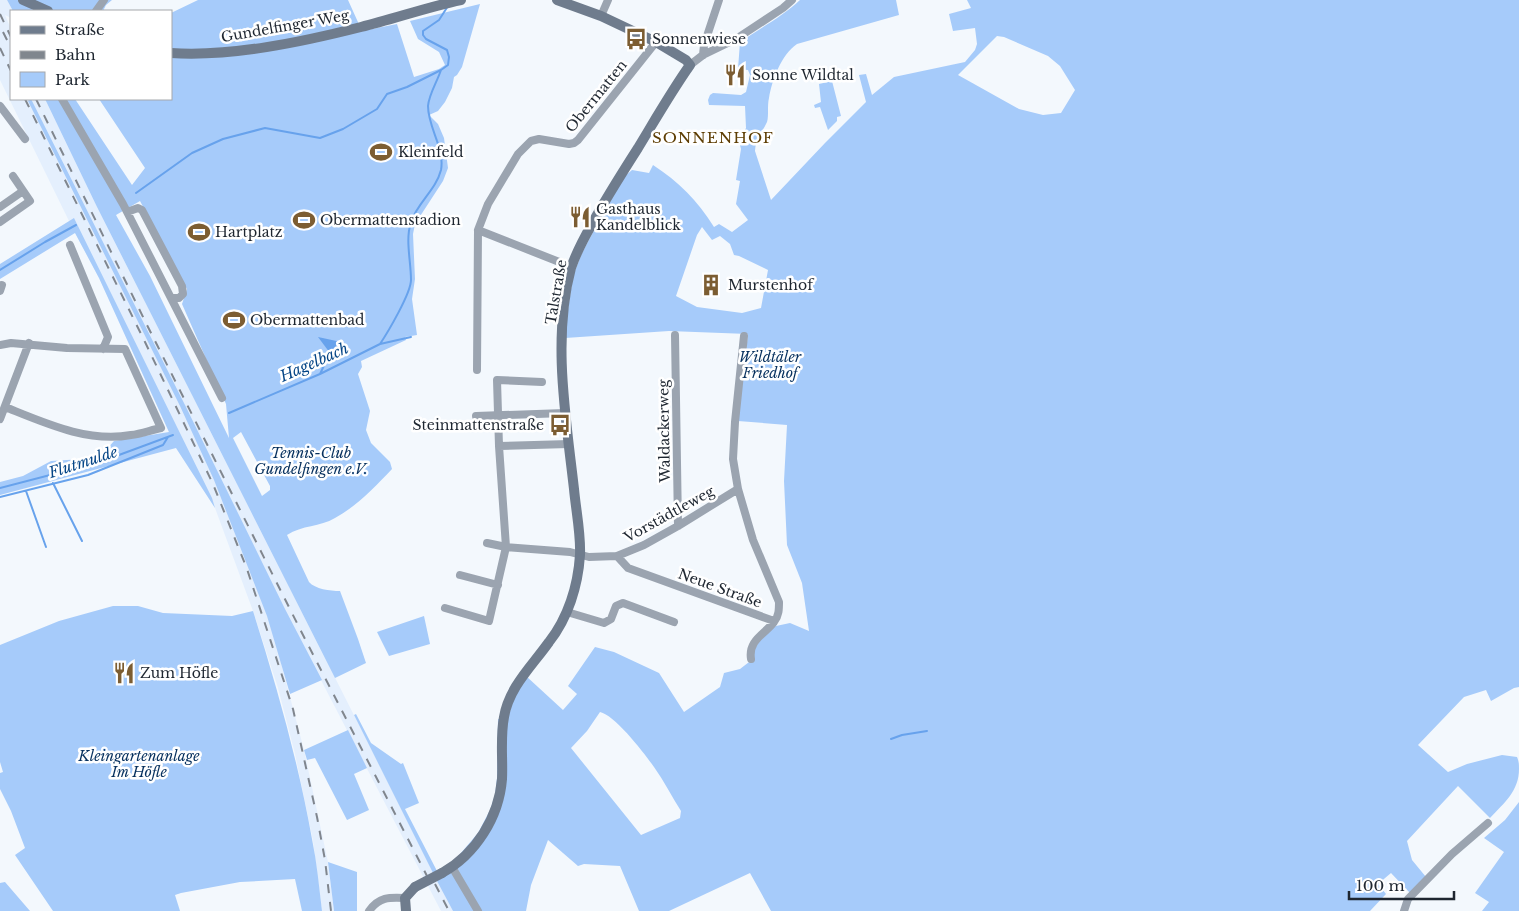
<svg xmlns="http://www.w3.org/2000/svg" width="1519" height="911" font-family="'Libre Baskerville',serif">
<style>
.built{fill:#e4effd}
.green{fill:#a6cbfa;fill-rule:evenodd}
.water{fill:#67a2ec}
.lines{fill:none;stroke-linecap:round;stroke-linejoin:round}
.stream{stroke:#67a2ec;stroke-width:2}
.street{stroke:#9ba4b0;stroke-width:8}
.secondary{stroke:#6f7c8d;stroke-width:10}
.rail{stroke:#80868e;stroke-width:2;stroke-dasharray:9 9;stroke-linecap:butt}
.secondary-bridge{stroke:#6f7c8d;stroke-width:10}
.labels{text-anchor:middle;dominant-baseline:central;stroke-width:5;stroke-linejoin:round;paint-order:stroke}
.street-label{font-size:14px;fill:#1e2630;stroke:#fff}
.poi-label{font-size:14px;fill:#1e2630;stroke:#fff;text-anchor:start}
.park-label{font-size:14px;font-style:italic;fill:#06305e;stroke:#fff}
.neighbourhood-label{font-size:15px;letter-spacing:1px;fill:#5e3e04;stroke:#fff}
.water-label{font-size:15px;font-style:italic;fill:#054586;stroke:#fff}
</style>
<rect width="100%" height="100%" fill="#f3f8fd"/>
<!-- built -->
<path class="built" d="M0,0h7l6,11h-2v7l-6,-3 6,14v70h34l52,108 356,704h-12l-157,-302 -3,54 23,87 24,112 6,49h-12l-9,-70 -18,-87 -17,-66 -25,-77 -38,-103 -39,-60 -77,-170 -30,-57 -69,-141z"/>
<!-- green -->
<path class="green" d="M7,0h105l-6,5 -3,6h-90z
M198,0h150l14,31 35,-7 17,53 25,-8 6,-4 -6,-13 -21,-13 -8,-18 70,-17 -18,63 -5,8 -3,2 -2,11 -7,14 -7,9 -9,4 9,9 6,14 4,30 -5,13 -28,43 -2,10 2,45 -3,20 5,36 -12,2 1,3 -45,21 1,6 -4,7 12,37 -4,19 5,13 19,19 2,7c-17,18 -35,37 -57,49 -15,9 -33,7 -48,17l22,47c6,7 21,9 31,9l18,48 8,24 -31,15 -238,-471 -52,-108h30l57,86 13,-17 -46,-69h72v-86zM140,201l47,88 -5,15 44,100 3,34 -79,-162 -34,-61zM241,432l29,54v4l-8,6 -29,-58z
M800,0h96l3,15 -102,29c-16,11 -25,36 -28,54 -2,8 0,17 -2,24 -5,11 -11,15 -12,29l16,49 54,-57 41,-41 -7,-27 7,-1 6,21 22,-18 71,-15 10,-12 2,-6 -2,-16 -22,3 -4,-17 22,-6 -4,-8h552v687l-5,1 -23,13 -5,-11 -22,7 -46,48 30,27 19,-8 35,-9 15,2c2,5 2,7 2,12 0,22 -15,34 -29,49l-32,-32 -51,55 5,19 14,17 -16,16 -19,-20 -13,11 8,10 -16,17h-599l-21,-38 -81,38h-30l-19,-45 -36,-2 -6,2 -30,-26 -17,45 -5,26h-73l-16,-30 41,-48 12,-23 5,-15 2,-17 1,-59 10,-1 6,-21 12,-21 37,34 14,-16 -9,-8 27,-39 19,5 45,21 25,39 36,-25 4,-14 16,-4 13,-10 1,-8 7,-15 15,-10 14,-3 19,8 -7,-48 -15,-38 -3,-64 3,-56 -49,-4 10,-87 -79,-3 -104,7 3,-28 5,-34 9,-23 18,-34 24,-42 8,-7 17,3 4,-8c26,17 44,35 61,62l5,-3 13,8 16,-12 -12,-16 4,-23 -4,-1 5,-31 -2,-8 7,-13 -1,-22 -36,-1 -1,-5 2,-5 3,-2 28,2 5,-3 4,-17 -2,-5 -10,-1 2,-27c20,-14 42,-25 60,-42zM997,36l7,1 44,19 12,10 15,24 -14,23 -18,2 -24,-6 -61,-34zM702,227l10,13 8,-4 10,8 4,11 5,1 29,14 -7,38 -19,5 -45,-6 -21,-11 21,-61zM600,712c15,3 45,42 54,55 10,14 18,30 27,44l-1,7 -39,17 -70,-87 16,-17z
M832,81l9,35 -4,1v4l-9,9 -8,-23 -5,1 -1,-3 7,-3 -2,-18z
M31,99l154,306 100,204 37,71 -32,14 -23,-78 -53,-136 -34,-74 -152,-305z
M74,218l138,280 3,10 -39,-60 -176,47v-13l23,-6 28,-15 48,-3 15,-17 55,-9 -70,-154 -24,-45 -75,46v-15z
M113,606h25l25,7 69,3 21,-5c24,76 45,150 59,228 5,24 7,48 10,72h-20l-7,-32 -55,3 -59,11 -6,2 5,16h-127l-38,-56 10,-7 -14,-37 -11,-22v-16l3,-1 -3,-10v-117l59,-24z
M424,616l6,28 -41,12 -12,-24z
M356,714l15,29 30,21 2,-1 16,40 -14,6 32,62 -4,2 -79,-158z
M348,730l19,38 -13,6 15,36 -22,10 -32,-62 -8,2 -3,-10z
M1519,802v109h-37l7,-9 -14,-9 29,-41 -20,-14 21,-18z
M328,862l29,10v39h-23z
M5,882l25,29h-30v-28z"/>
<!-- water -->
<path class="water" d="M318,337l23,5 4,8 -15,3z"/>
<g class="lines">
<!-- stream -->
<path class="stream" d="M136,193l56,-40 31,-14 42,-11 55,10 23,-9 34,-20 10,-15 20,-7 34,-17 7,-5 1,-8 -2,-7 -21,-11 -3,-4v-4l16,-11 9,-14
M0,270l45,-28 31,-17
M380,344c8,-12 31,-51 31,-64 0,-19 -6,-40 0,-58 6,-19 25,-32 30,-52 4,-22 -13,-42 -13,-64 1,-12 9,-24 13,-36
M320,374l10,-21
M229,413l91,-39 60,-30 31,-7
M53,483l29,58
M0,488l100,-26 73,-27
M26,491l20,56
M0,497l88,-22 75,-30 5,-8
M891,739l11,-4 25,-4"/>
<!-- street -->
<path class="street" d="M96,11l8,-11
M601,16l7,-16
M703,55l1,-10 15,-45
M690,65l13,-10 33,-16 47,-31 9,-8
M62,99l61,105 99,194
M0,106l25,33
M0,207l23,-16
M127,212l11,-4 4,2 40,76 1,8 -4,4h-7
M0,222l30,-21 -17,-25
M478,230l94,37
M70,245l38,92 -5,12
M0,291l2,-6
M675,335l3,191
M744,336l-9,86 -2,37 5,30 15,51 26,62c0,7 0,14 -5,20 -9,12 -26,18 -23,37
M0,345l11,-2 56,5 58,1 36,79c-10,2 -20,6 -30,7 -43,8 -86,-12 -126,-28
M477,370l1,-140 10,-26 30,-50 13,-13 8,-2 30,5 5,-1 4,-3 78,-98
M542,382l-45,-2 2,66 7,101 64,5 19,5 28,-1 27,-11 34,-19 60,-37
M476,416l89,-3
M0,419l29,-76
M499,446l70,-2
M617,556l11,12 146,53
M460,575l38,10
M445,608l44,13 17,-74 -19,-4
M567,612l37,11 7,-4 5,-13 7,-3 51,19
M452,867l26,44
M369,911c10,-14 20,-14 36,-13
M1404,911l4,-12 44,-45 36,-31"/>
<!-- secondary -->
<path class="secondary" d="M23,0l25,11
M171,53c60,4 131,-11 190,-26 33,-8 66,-20 100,-27
M442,873c34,-19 57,-56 60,-94 1,-20 -2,-41 2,-62 5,-30 28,-51 45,-75 19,-24 29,-56 31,-87 1,-21 -4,-44 -6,-66 -8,-71 -22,-151 -3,-221 5,-15 13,-30 21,-44 14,-26 30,-51 46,-76 17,-28 33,-56 52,-83l-4,-5 -30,-18 -55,-26 -44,-16
M406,911l-1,-13 10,-11"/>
<!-- rail -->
<path class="rail" d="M0,14l11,23
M3,32l8,16
M0,48l11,23
M25,99l120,243 68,142 34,85 46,140 24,108 8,43 6,51
M36,99l110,224 157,312 124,241
M435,884l14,27"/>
<!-- secondary-bridge -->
<path class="secondary-bridge" d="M415,887l27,-14"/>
</g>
<!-- icons -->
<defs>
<g id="bus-bare" transform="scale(1.725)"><path d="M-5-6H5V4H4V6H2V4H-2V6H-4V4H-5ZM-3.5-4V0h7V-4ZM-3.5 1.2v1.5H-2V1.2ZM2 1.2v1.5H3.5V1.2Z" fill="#7c5d32" stroke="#fff" stroke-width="2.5" paint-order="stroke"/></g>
<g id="restaurant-bare" transform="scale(1.725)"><path d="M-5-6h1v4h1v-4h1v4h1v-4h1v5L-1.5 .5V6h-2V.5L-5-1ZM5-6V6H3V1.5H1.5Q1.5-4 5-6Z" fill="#7c5d32" stroke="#fff" stroke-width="2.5" paint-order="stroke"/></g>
<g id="stadium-bare" transform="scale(1.725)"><path d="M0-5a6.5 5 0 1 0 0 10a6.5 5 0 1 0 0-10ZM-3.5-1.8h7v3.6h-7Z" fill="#7c5d32" stroke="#fff" stroke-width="2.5" paint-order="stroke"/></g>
<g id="building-bare" transform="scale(1.725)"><path d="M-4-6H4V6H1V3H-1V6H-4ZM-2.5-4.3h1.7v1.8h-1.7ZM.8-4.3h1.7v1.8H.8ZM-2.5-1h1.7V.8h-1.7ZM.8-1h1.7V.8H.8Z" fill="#7c5d32" stroke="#fff" stroke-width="2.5" paint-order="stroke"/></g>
</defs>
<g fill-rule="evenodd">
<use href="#bus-bare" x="636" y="39"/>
<use href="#restaurant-bare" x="735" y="75"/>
<use href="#stadium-bare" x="381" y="152"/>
<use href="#restaurant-bare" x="580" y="217"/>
<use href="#stadium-bare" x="304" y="220"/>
<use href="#stadium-bare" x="199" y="232"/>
<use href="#building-bare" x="711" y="285"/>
<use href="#stadium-bare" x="234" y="320"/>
<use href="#bus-bare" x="560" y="425"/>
<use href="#restaurant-bare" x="124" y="673"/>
</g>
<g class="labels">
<!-- street labels -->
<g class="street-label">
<text transform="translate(285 26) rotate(-10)">Gundelfinger Weg</text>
<text transform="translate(596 96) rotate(-51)">Obermatten</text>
<text transform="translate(556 292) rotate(-80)">Talstraße</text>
<text transform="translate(664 431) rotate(-91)">Waldackerweg</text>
<text transform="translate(669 514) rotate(-29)">Vorstädtleweg</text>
<text transform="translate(720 588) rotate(20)">Neue Straße</text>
</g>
<!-- poi labels -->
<g class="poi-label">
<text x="652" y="39">Sonnenwiese</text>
<text x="752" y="75">Sonne Wildtal</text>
<text x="398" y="152">Kleinfeld</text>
<text x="596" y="209">Gasthaus<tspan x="596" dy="16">Kandelblick</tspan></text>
<text x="320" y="220">Obermattenstadion</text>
<text x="215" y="232">Hartplatz</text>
<text x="728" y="285">Murstenhof</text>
<text x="250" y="320">Obermattenbad</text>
<text x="544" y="425" text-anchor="end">Steinmattenstraße</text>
<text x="140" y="673">Zum Höfle</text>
</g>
<!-- park labels -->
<g class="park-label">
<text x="770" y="357">Wildtäler<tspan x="770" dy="16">Friedhof</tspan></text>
<text x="311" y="453">Tennis-Club<tspan x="311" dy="16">Gundelfingen e.V.</tspan></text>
<text x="139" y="756">Kleingartenanlage<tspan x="139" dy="16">Im Höfle</tspan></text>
</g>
<!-- neighbourhood labels -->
<g class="neighbourhood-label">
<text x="713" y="137">SONNENHOF</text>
</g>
<!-- water labels -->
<g class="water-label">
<text transform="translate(314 362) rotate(-24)">Hagelbach</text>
<text transform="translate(83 462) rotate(-18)">Flutmulde</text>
</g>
</g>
<!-- legend -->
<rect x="10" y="10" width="162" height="90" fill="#ffffff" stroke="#a5a8ac"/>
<rect x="20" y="26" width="25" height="8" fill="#6f7c8d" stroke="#a5a8ac"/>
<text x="55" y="35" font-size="15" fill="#1e2630">Straße</text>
<rect x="20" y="51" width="25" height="8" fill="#80868e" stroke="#a5a8ac"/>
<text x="55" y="60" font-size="15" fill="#1e2630">Bahn</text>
<rect x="20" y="72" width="25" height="15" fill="#a6cbfa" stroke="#a5a8ac"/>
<text x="55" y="85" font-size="15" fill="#1e2630">Park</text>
<!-- scale -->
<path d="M1349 891v8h105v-8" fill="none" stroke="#1e2630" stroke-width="2.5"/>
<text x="1356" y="891" font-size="15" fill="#1e2630" stroke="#ffffff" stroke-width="4" paint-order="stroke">100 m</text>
</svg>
